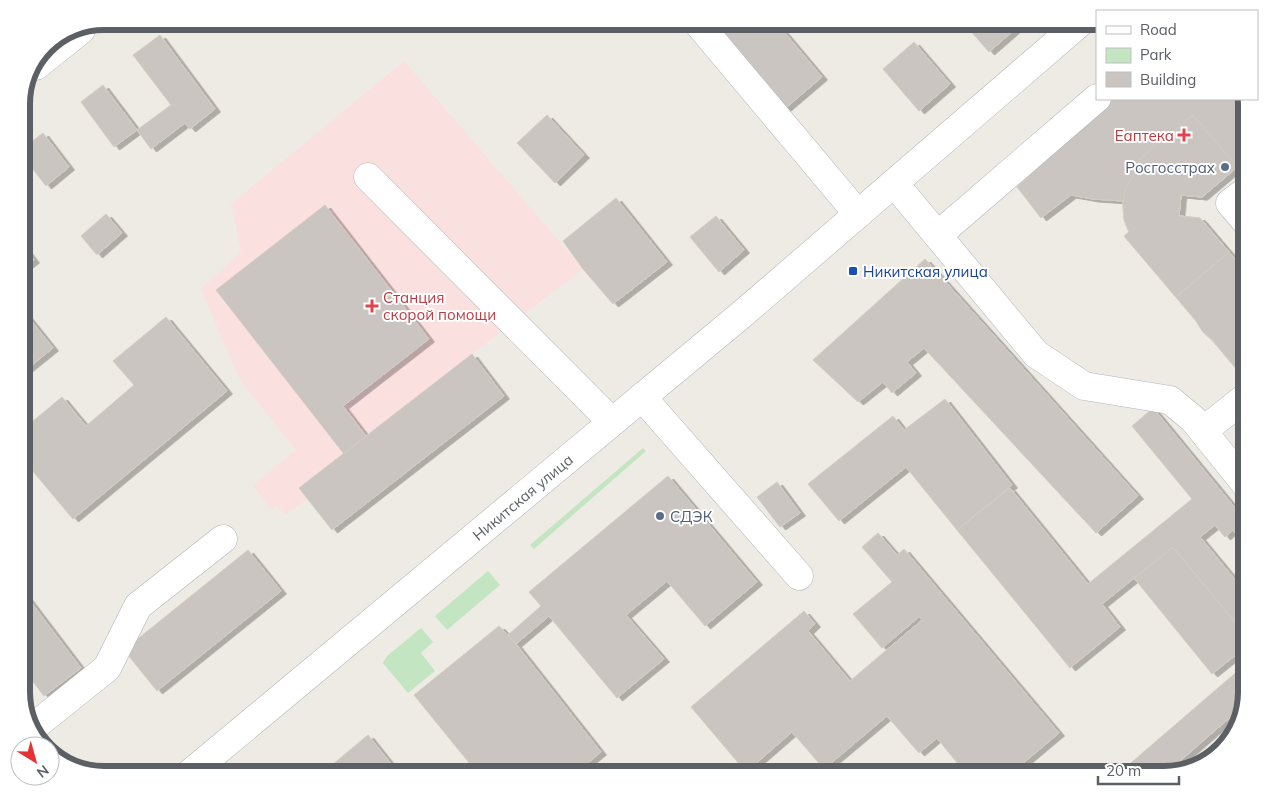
<svg xmlns="http://www.w3.org/2000/svg" width="1268" height="796" font-family="Mulish,sans-serif">
<style>
.medical{fill:#fbe0e0}
.green{fill:#c4e5c1}
.building{fill:#cac5c1;stroke:#d3ccc2;filter:url(#shadow)}
.lines{fill:none;stroke-linecap:round;stroke-linejoin:round}
.minor-casing{stroke:#b1b5b9;stroke-width:29}
.minor{stroke:#fff;stroke-width:28}
.health-dot{fill:#e0444e;stroke:#fff;stroke-width:2}
.service-dot{fill:#5c6f8a;stroke:#fff;stroke-width:2}
.transit-dot{fill:#1a4fb4;stroke:#fff;stroke-width:2}
.labels{text-anchor:middle;dominant-baseline:central;stroke-width:4;stroke-linejoin:round;paint-order:stroke}
.health-label{font-size:15px;fill:#be3a42;stroke:#fff;text-anchor:end}
.service-label{font-size:15px;fill:#4e5e75;stroke:#fff;text-anchor:end}
.transit-label{font-size:15px;fill:#164399;stroke:#fff;text-anchor:start}
.street-label{font-size:15px;fill:#5c6064;stroke:#fff}
.rim{fill:none;stroke:#5c6064;stroke-width:6}
</style>
<defs>
<filter id="shadow"><feDropShadow dx="5.5" dy="3" stdDeviation="0" flood-color="#0004"/></filter>
</defs>
<rect width="100%" height="100%" fill="#eeebe4"/>
<!-- medical -->
<path class="medical" d="M404,61l179,208 -111,85 32,42 -172,134 -24,-31 -23,16 -8,-9 -6,4 -18,-25 43,-35 -56,-70 -39,-91 40,-37 -10,-48z"/>
<!-- green -->
<path class="green" d="M643,448l3,3 -112,98 -4,-4z
M488,571l12,14 -53,45 -12,-14z
M421,628l12,14 -12,11 14,18 -27,22 -25,-30 4,-7z"/>
<!-- building -->
<path class="building" d="M260,21h13l-7,7z
M706,21h69l47,56 -41,35z
M962,21h55l3,4 -31,27z
M160,35l55,74 -25,20 -5,-6 -34,26 -14,-19 34,-25 -38,-50z
M914,42l36,42 -31,27 -36,-42z
M103,85l34,45 -23,17 -33,-45z
M1113,99h134v60l-45,38 -21,-2 -2,21 21,2 47,55v101l-4,3 -31,-37 -9,-8 -7,-11 -72,-85 5,-4 -5,-12 -1,-12v-7l-30,-2 -22,-4 -30,23 -24,-31z
M547,115l37,40 -29,28 -38,-40z
M1193,115l44,52 -35,30 -21,-2 -2,21 21,2 29,34 -53,45 -52,-61 5,-4 -5,-12 -1,-16 3,-17 9,-15 -4,-5 16,-14 9,-10 10,-6z
M43,133l26,34 -23,19 -25,-32v-4z
M616,198l51,64 -54,42 -30,-35 -20,-28z
M325,205l104,134 -86,67 23,30 -22,18 -128,-164z
M106,214l16,19 -25,22 -16,-19z
M716,216l28,34 -25,22 -29,-35z
M21,243l13,17 -13,10z
M1229,252l18,21v101l-4,3 -31,-37 -9,-8 -7,-11 -20,-24z
M925,259l213,237 -42,37 -172,-185 -17,14 9,11 -24,20 -9,-11 -25,20 -45,-42z
M21,308l32,40 -26,21 -6,-8z
M166,317l61,74 -154,128 -52,-62v-26l41,-34 24,29 48,-41 -21,-24z
M472,354l32,42 -172,134 -33,-42z
M945,399l67,86 -55,45 -51,-63 -67,54 -31,-37 85,-68 11,14z
M1153,408l92,112 2,-1v29l-14,-18 -8,7 -10,-12 -15,12 47,57v43l-74,-90 -71,57 18,23 -50,41 -113,-138 53,-42 78,96 104,-85 -60,-73z
M668,476l89,106 -52,44 -38,-45 -41,34 38,44 -47,39 -68,-82 -33,28 -8,-9 33,-29 -12,-14z
M777,482l23,31 -20,14 -23,-30z
M878,533l19,22 7,-6 155,184 -50,42h-42l-30,-37 -18,15 -32,-37 -63,53 -32,-37 -46,40 -55,-65 113,-96 11,13 -7,7 42,50 72,-61 -3,-3 -37,31 -29,-34 39,-32 -30,-35z
M1173,547l74,90v9l-35,28 -78,-96z
M248,550l33,41 -124,100 -33,-41z
M21,589l60,79 -37,28 -23,-30z
M499,626l17,18 85,108 -28,23h-94l-65,-80z
M1247,663v30l-5,14 -78,68h-34l-5,-7z
M368,735l32,40h-80z"/>
<g class="lines">
<!-- minor casing -->
<g class="minor-casing">
<g id="minor">
<path d="M696,21l162,193"/>
<path d="M36,66l45,-36"/>
<path d="M368,177l244,245"/>
<path d="M894,183l142,171 48,32 86,14 23,19 54,67"/>
<path d="M1247,190l-17,13 17,20"/>
<path d="M938,235l159,-137"/>
<path d="M642,397l157,179"/>
<path d="M1203,431l44,-35"/>
<path d="M31,729l76,-61 31,-62 85,-67"/>
<path id="s1" d="M188,775l553,-460 341,-294"/>
</g>
</g>
<!-- minor -->
<use href="#minor" class="minor"/>
</g>
<!-- markers -->
<g class="health-dot">
<path d="M1181.5 127.5h5v5h5v5h-5v5h-5v-5h-5v-5h5z"/>
<path d="M369.5 298.5h5v5h5v5h-5v5h-5v-5h-5v-5h5z"/>
</g>
<g class="service-dot">
<circle cx="1225" cy="167" r="5"/>
<circle cx="660" cy="516" r="5"/>
</g>
<rect class="transit-dot" x="848" y="266" width="10" height="10" rx="2.5"/>
<g class="labels">
<!-- health labels -->
<g class="health-label">
<text x="1174" y="135">Еаптека</text>
<text x="383" y="297" text-anchor="start">Станция<tspan x="383" dy="17">скорой помощи</tspan></text>
</g>
<!-- service labels -->
<g class="service-label">
<text x="1215" y="167">Росгосстрах</text>
<text x="670" y="516" text-anchor="start">СДЭК</text>
</g>
<!-- transit labels -->
<g class="transit-label">
<text x="863" y="271">Никитская улица</text>
</g>
<!-- street labels -->
<g class="street-label">
<text stroke="none"><textPath href="#s1" startOffset="435">Никитская улица</textPath></text>
</g>
</g>
<!-- crop -->
<path d="M0 0H1268V796H0ZM104 30H1164A74 74 0 0 1 1238 104V692A74 74 0 0 1 1164 766H104A74 74 0 0 1 30 692V104A74 74 0 0 1 104 30Z" fill="#fff" fill-rule="evenodd"/>
<path class="rim" d="M104 30H1164A74 74 0 0 1 1238 104V692A74 74 0 0 1 1164 766H104A74 74 0 0 1 30 692V104A74 74 0 0 1 104 30Z"/>
<!-- legend -->
<rect x="1096" y="10" width="162" height="90" fill="#ffffff" stroke="#bebfc1"/>
<rect x="1106" y="26" width="25" height="8" fill="#ffffff" stroke="#bebfc1"/>
<text x="1140" y="35" font-size="15" fill="#5c6064">Road</text>
<rect x="1106" y="48" width="25" height="15" fill="#c4e5c1" stroke="#bebfc1"/>
<text x="1140" y="60" font-size="15" fill="#5c6064">Park</text>
<rect x="1106" y="72" width="25" height="15" fill="#cac5c1" stroke="#bebfc1"/>
<text x="1140" y="85" font-size="15" fill="#5c6064">Building</text>
<!-- north arrow -->
<g transform="translate(35 761) rotate(143)"><circle r="24" fill="#ffffff" stroke="#bebfc1"/>
<path d="M0-4L9 19L0 12L-9 19Z" fill="#e53237"/>
<text y="-8" font-size="14" font-weight="bold" text-anchor="middle" fill="#5c6064">N</text>
</g>
<!-- scale -->
<path d="M1098 776v8h81v-8" fill="none" stroke="#5c6064" stroke-width="2.5"/>
<text x="1106" y="776" font-size="15" fill="#5c6064" stroke="#ffffff" stroke-width="4" paint-order="stroke">20 m</text>
</svg>
